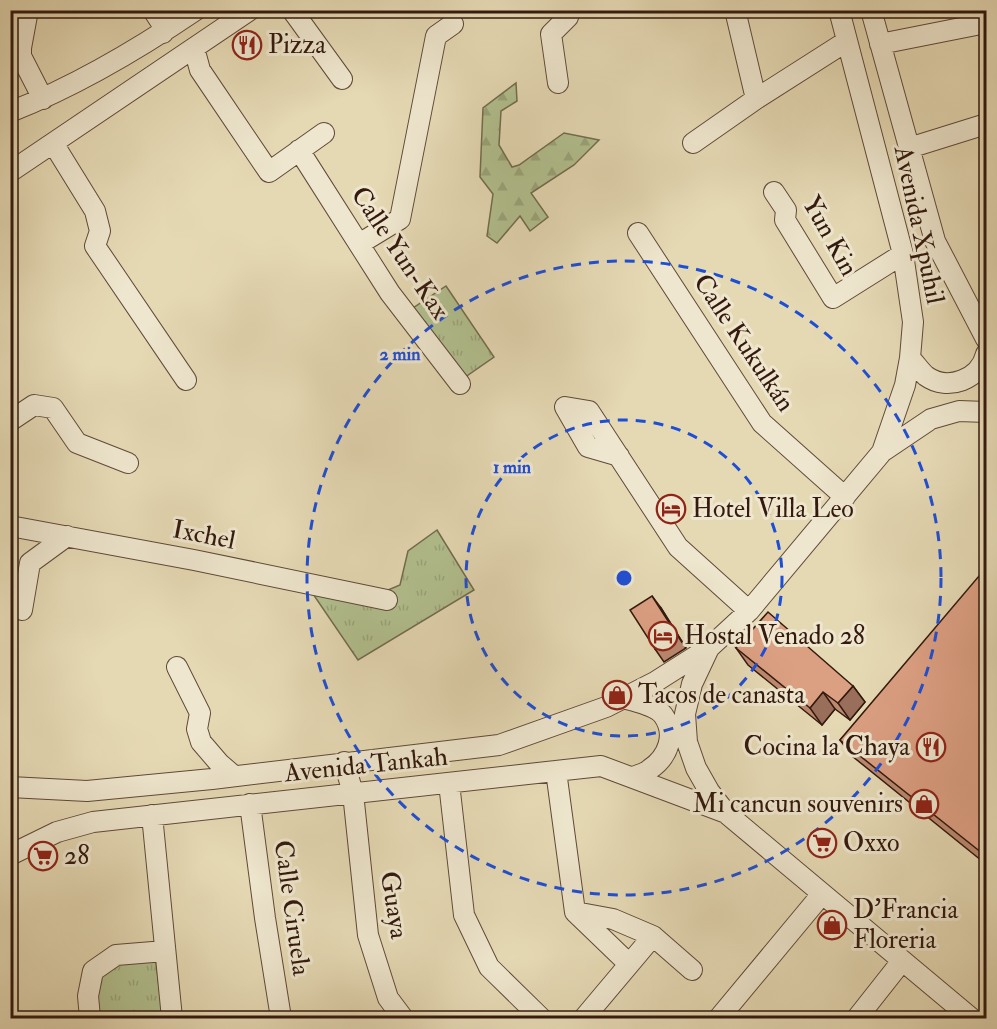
<svg xmlns="http://www.w3.org/2000/svg" width="997" height="1029" font-family="'IM FELL Double Pica',serif">
<style>
.forest{fill:url(#forest-firs);stroke:#726c4e;stroke-width:1.5}
.park{fill:url(#park-tufts);stroke:#726c4e;stroke-width:1.5}
.lines{fill:none;stroke-linecap:round;stroke-linejoin:round}
.minor-casing{stroke:#604938;stroke-width:22}
.minor{stroke:#eee6ce;stroke-width:20}
.wall{fill:#bc8970;stroke:#33190e;stroke-width:1.5}
.shaded-wall{fill:#996f5b;stroke:#33190e;stroke-width:1.5}
.building{fill:#db9f82;stroke:#33190e;stroke-width:1.5}
.ring{fill:none;stroke:#1d4ed8;stroke-width:3;stroke-dasharray:10 8}
.labels{text-anchor:middle;dominant-baseline:central;stroke-width:6;stroke-linejoin:round;paint-order:stroke}
.poi-label{font-size:26px;fill:#33190e;stroke:#eee6ce;text-anchor:start}
.street-label{font-size:26px;fill:#33190e;stroke:#eee6ce}
.centre{fill:#1d4ed8;stroke:#eee6ce;stroke-width:3}
.ring-label{font-size:18px;text-anchor:middle;font-weight:bold;fill:#1d4ed8;stroke:#eee6ce;stroke-width:6;stroke-linejoin:round;paint-order:stroke}
</style>
<defs>
<pattern id="forest-firs" width="22" height="20" patternUnits="userSpaceOnUse" patternTransform="scale(1.5)"><rect width="22" height="20" fill="#b2c08f"/><path d="M5 1l3.5 6h-7zM16 11l3.5 6h-7z" fill="#9aa47a"/></pattern>
<pattern id="park-tufts" width="24" height="20" patternUnits="userSpaceOnUse" patternTransform="scale(1.5)"><rect width="24" height="20" fill="#b2c08f"/><path d="M3 7l-1-3M5 7V3M7 7l1-3M15 17l-1-3M17 17v-4M19 17l1-3" fill="none" stroke="#9aa47a"/></pattern>
</defs>
<rect width="100%" height="100%" fill="#e5d9b4"/>
<filter id="stains"><feTurbulence type="fractalNoise" baseFrequency=".00333" numOctaves="4"/><feColorMatrix values="0 0 0 0 .2 0 0 0 0 .09 0 0 0 0 .02 0 0 0 .5 -.17"/></filter>
<radialGradient id="worn" r=".72"><stop offset=".6" stop-color="#630" stop-opacity="0"/><stop offset="1" stop-color="#630" stop-opacity=".3"/></radialGradient>
<!-- forest -->
<path class="forest" d="M516,83l1,18 -16,10 -2,34 13,22 7,-2 45,-32 35,7 -25,25 -43,28 17,24 -18,14 -10,-15 -23,27 -10,-7 6,-42 -13,-17 3,-69z"/>
<!-- park -->
<path class="park" d="M446,286l48,71 -33,23 -48,-72z
M437,530l37,60 -116,70 -45,-66 68,-1 19,-8 8,-34z
M155,954l8,64h-68l-1,-18 10,-33z"/>
<g class="lines">
<!-- minor casing -->
<g class="minor-casing">
<path id="minor" d="M28,10l-7,38v8l22,43
M153,10l9,14 1,9
M292,10l50,69
M735,10l21,89
M839,10l64,244 10,68 -3,36 -5,27 -23,67
M871,10l64,231 51,98
M880,44l106,-21
M194,48l6,22 69,102 55,-39
M558,83l-7,-49 17,-17 2,-7
M10,112c64,-25 130,-64 186,-102
M53,143l42,68 5,20 -5,15 91,134
M693,143l63,-44 91,-58
M909,148l77,-24
M299,150l91,143 70,91
M10,172l240,-162
M774,192l12,18 -1,10 48,78 70,-44
M638,233l124,190 83,74
M359,244l41,-25 36,-183 17,-12
M910,358c5,5 10,13 16,18 22,16 54,3 60,-22
M10,421l24,-16 19,3 24,35 51,20
M619,456l-31,-9 -23,-40 24,4 89,136 71,64
M10,526l184,34 193,40
M22,610l8,-47 37,-27
M177,667l23,46 -3,16 4,13 18,21 15,13
M624,698c12,4 31,7 39,17 14,19 5,42 -13,54 -4,4 -12,6 -17,8
M344,762l9,31 15,142 20,63 15,20
M556,771l19,141 54,52
M449,783l15,132 25,52 52,51
M10,787l77,4 125,-12 287,-34 107,-38 49,-25 52,-33
M250,804l15,114 16,100
M152,815l20,203
M10,855l47,-23 36,-10 508,-56 125,47
M575,912l38,7 40,17 39,34
M90,1018l-2,-22 5,-25 23,-16 49,-4
M584,1018l69,-82
M719,1018l103,-124
M857,1018l45,-57
M971,1018l-245,-205 -17,-22 -13,-23 -9,-26 -2,-28 7,-30 17,-36 40,-37 133,-159 49,-33 28,-8 27,1"/>
</g>
<!-- minor -->
<use href="#minor" class="minor"/>
</g>
<!-- wall -->
<path class="wall" d="M987,583v282l-135,-109 -12,-16z
M661,608l25,40 -22,14 -9,-13z
M736,648l117,38 12,16 -15,18 -15,-11 -13,16 -74,-60z"/>
<!-- shaded-wall -->
<path class="shaded-wall" d="M652,596l9,12 25,40 -9,-13z
M853,686l12,16 -15,18 -12,-17z
M823,692l12,17 -13,16 -12,-17z"/>
<!-- building -->
<path class="building" d="M979,576l8,7v274l-147,-117z
M652,596l25,39 -22,14 -25,-39z
M768,612l85,74 -15,17 -15,-11 -13,16 -74,-60z"/>
<!-- distance rings -->
<g class="ring">
<circle cx="624" cy="578" r="158"/>
<circle cx="624" cy="578" r="317"/>
</g>
<!-- icons -->
<defs>
<g id="restaurant-ring" transform="scale(1.5)"><circle r="9.5" fill="#eee6ce" stroke="#8f2418" stroke-width="1.5"/><path d="M-5-6h1v4h1v-4h1v4h1v-4h1v5L-1.5 .5V6h-2V.5L-5-1ZM5-6V6H3V1.5H1.5Q1.5-4 5-6Z" fill="#8f2418"/></g>
<g id="hotel-ring" transform="scale(1.5)"><circle r="9.5" fill="#eee6ce" stroke="#8f2418" stroke-width="1.5"/><path d="M-6-4.5h1.5V1H6V5H4.5V3h-9V5H-6ZM-4 0a1.8 1.8 0 1 1 3.6 0ZM.5 0V-2.5h3Q6-2.5 6 0Z" fill="#8f2418"/></g>
<g id="shop-ring" transform="scale(1.5)"><circle r="9.5" fill="#eee6ce" stroke="#8f2418" stroke-width="1.5"/><path d="M-5-2.5h2.3a2.7 3.5 0 0 1 5.4 0H5L5.5 6h-11ZM-1.5-2.5h3a1.5 2.3 0 0 0-3 0Z" fill="#8f2418"/></g>
<g id="supermarket-ring" transform="scale(1.5)"><circle r="9.5" fill="#eee6ce" stroke="#8f2418" stroke-width="1.5"/><path d="M-6-5.5h2.5l.6 2H6L4.5 2H-2.5L-4.4-4H-6ZM-1.5 3.2a1.3 1.3 0 1 0 .1 0ZM3 3.2a1.3 1.3 0 1 0 .1 0Z" fill="#8f2418"/></g>
</defs>
<g fill-rule="evenodd">
<use href="#restaurant-ring" x="247" y="45"/>
<use href="#hotel-ring" x="671" y="509"/>
<use href="#hotel-ring" x="663" y="636"/>
<use href="#shop-ring" x="617" y="695"/>
<use href="#restaurant-ring" x="931" y="747"/>
<use href="#shop-ring" x="924" y="804"/>
<use href="#supermarket-ring" x="822" y="843"/>
<use href="#supermarket-ring" x="43" y="856"/>
<use href="#shop-ring" x="832" y="925"/>
</g>
<g class="labels">
<!-- poi labels -->
<g class="poi-label">
<text x="268" y="45">Pizza</text>
<text x="692" y="509">Hotel Villa Leo</text>
<text x="684" y="636">Hostal Venado 28</text>
<text x="638" y="695">Tacos de canasta</text>
<text x="910" y="747" text-anchor="end">Cocina la Chaya</text>
<text x="903" y="804" text-anchor="end">Mi cancun souvenirs</text>
<text x="843" y="843">Oxxo</text>
<text x="64" y="856">28</text>
<text x="853" y="910">D'Francia<tspan x="853" dy="30">Floreria</tspan></text>
</g>
<!-- street labels -->
<g class="street-label">
<text transform="translate(919 225) rotate(78)">Avenida Xpuhil</text>
<text transform="translate(830 236) rotate(61)">Yun Kin</text>
<text transform="translate(400 253) rotate(56)">Calle Yun-Kax</text>
<text transform="translate(744 343) rotate(56)">Calle Kukulkán</text>
<text transform="translate(204 535) rotate(11)">Ixchel</text>
<text transform="translate(366 765) rotate(-6)">Avenida Tankah</text>
<text transform="translate(394 905) rotate(81)">Guaya</text>
<text transform="translate(292 908) rotate(82)">Calle Ciruela</text>
</g>
</g>
<circle cx="624" cy="578" r="9" class="centre"/>
<g class="ring-label">
<text x="400" y="360">2 min</text>
<text x="512" y="473">1 min</text>
</g>
<!-- margin -->
<rect width="997" height="1029" fill="none" stroke="#e5d9b4" stroke-width="36"/>
<rect x="12" y="12" width="973" height="1005" fill="none" stroke="#33190e" stroke-width="3"/>
<rect x="18" y="18" width="961" height="993" fill="none" stroke="#33190e" stroke-width="1.5"/>
<rect width="100%" height="100%" filter="url(#stains)"/>
<rect width="100%" height="100%" fill="url(#worn)"/>
</svg>
